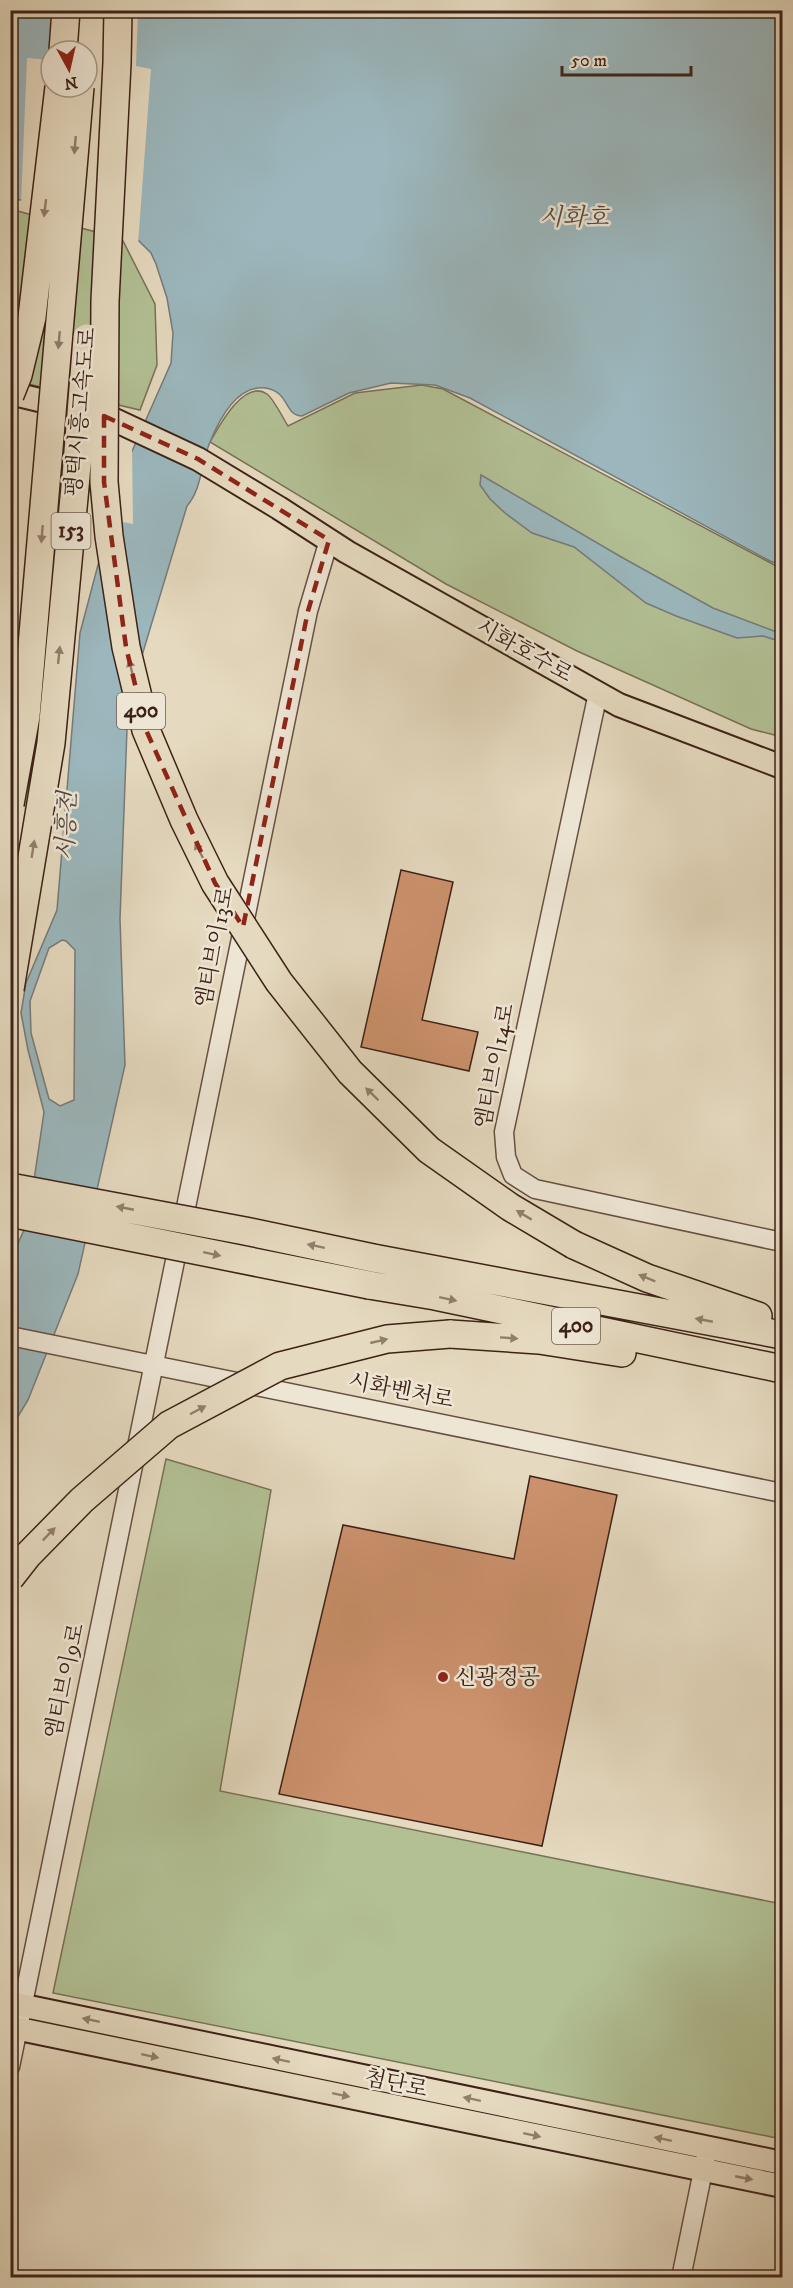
<svg xmlns="http://www.w3.org/2000/svg" width="793" height="2288" font-family="'IM FELL DW Pica','Noto Serif KR',serif">
<style>
.green{fill:#b2c094;stroke:#787156;stroke-width:1.5}
.water{fill:#9bb7bd;stroke:#757b7b;stroke-width:1.5;fill-rule:evenodd}
.pier{fill:#e5d9bf;fill-rule:evenodd}
.building{fill:#cc926d;stroke:#3d2217;stroke-width:1.5}
.lines{fill:none;stroke-linecap:round;stroke-linejoin:round}
.minor-casing{stroke:#675041;stroke-width:21}
.major-casing{stroke:#3d2217;stroke-width:26}
.highway-casing{stroke:#3d2217;stroke-width:30}
.minor{stroke:#eee6d5;stroke-width:18}
.major{stroke:#e5d9bf;stroke-width:22}
.highway{stroke:#e5d9bf;stroke-width:27}
.highway-bridge-casing{stroke:#3d2217;stroke-width:30;stroke-linecap:butt}
.highway-bridge{stroke:#e5d9bf;stroke-width:27}
.oneway{fill:#917e6b}
.marked{fill:none;stroke:#8f2418;stroke-width:4.5;stroke-dasharray:12 8;stroke-linejoin:round}
.poi-dot{fill:#8f2418;stroke:#eee6d5;stroke-width:2}
.labels{text-anchor:middle;dominant-baseline:central;stroke-width:5;stroke-linejoin:round;paint-order:stroke}
.shield{fill:#eee6d5;stroke:#725d50;stroke-width:1.5}
.shield-label{font-size:21px;font-weight:bold;fill:#3d2217}
.street-label{font-size:22px;fill:#3d2217;stroke:#eee6d5}
.poi-label{font-size:22px;fill:#3d2217;stroke:#eee6d5;text-anchor:start}
.water-label{font-size:24px;font-style:italic;fill:#544740;stroke:#eee6d5}
</style>
<rect width="100%" height="100%" fill="#e5d9bf"/>
<filter id="stains"><feTurbulence type="fractalNoise" baseFrequency=".00333" numOctaves="4"/><feColorMatrix values="0 0 0 0 .2 0 0 0 0 .09 0 0 0 0 .02 0 0 0 .5 -.17"/></filter>
<radialGradient id="worn" r=".72"><stop offset=".6" stop-color="#630" stop-opacity="0"/><stop offset="1" stop-color="#630" stop-opacity=".3"/></radialGradient>
<!-- green -->
<path class="green" d="M10,209l112,30 33,65 2,61 -17,45 -129,-30z
M422,385l21,4 339,180v168l-31,-8 -174,-78 -131,-67 -236,-142c8,-14 34,-64 57,-48 6,4 16,24 21,32l67,-33z
M166,1459l105,31 -51,301 562,113v235l-729,-146z"/>
<!-- water -->
<path class="water" d="M11,11h771v554l-12,-4 -300,-163 -35,-13 -44,-2 -42,10 -47,23c-18,0 -12,-25 -37,-28 -28,-3 -46,32 -55,54 -9,21 -8,47 -23,64l-59,196 -8,217 5,146 -47,209 -50,126 -17,28v-169l17,-38 16,-109 -16,-62 -7,-37 5,-30 31,-73 23,-277 42,-159 49,-111 2,-30 -6,-35 -11,-34 -5,-11 -14,-14 -13,-9 -54,-19 -59,-13zM51,51h36v36h-36zM62,940l4,1 9,9 -1,150 -14,6 -11,-7 -18,-66 -1,-32 19,-53z
M481,475l142,83 90,50 69,26v8l-19,-6 -26,2 -61,-22 -30,-13 -72,-56 -42,-14 -27,-20 -15,-14 -10,-14z"/>
<!-- pier -->
<path class="pier" d="M53,11h85l-2,55 15,3 -13,175 -27,-17 -90,-24 6,-145 23,2zM51,51h36v36h-36z
M132,444l1,80 -26,-5 12,-46z"/>
<!-- building -->
<path class="building" d="M401,870l52,12 -31,138 56,12 -9,39 -108,-24z
M530,1476l87,19 -75,351 -263,-52 64,-269 171,34z"/>
<g class="lines">
<!-- minor casing -->
<g class="minor-casing">
<path id="minor" d="M598,693l-94,439 2,25 7,18 22,14 247,53
M10,1336l772,157
M10,2067l298,-1456 21,-71
M681,2278l25,-122"/>
</g>
<!-- major casing -->
<g class="major-casing">
<path id="major" d="M10,393l96,23 92,43 81,49 68,44 272,153 163,62
M10,2003l772,160
M10,2027l772,159"/>
</g>
<!-- highway casing -->
<g class="highway-casing">
<path id="highway" d="M63,51l3,-41
M574,1245l73,33 111,38
M373,1258l409,77
M369,1285l66,11 347,73
M450,1334l89,6 83,13"/>
</g>
<!-- minor -->
<use href="#minor" class="minor"/>
<!-- major -->
<use href="#major" class="major"/>
<!-- highway -->
<use href="#highway" class="highway"/>
<!-- highway-bridge casing -->
<g class="highway-bridge-casing">
<path id="highway-bridge" d="M118,10l-1,53 -12,238 -1,181 5,54 17,111 20,83 38,90 31,63 64,99 71,90 79,78 81,57 64,38
M10,395l8,-20 14,-58 27,-230
M10,804l16,-88 54,-629
M10,989l41,-246 25,-267 11,-138
M10,1187l235,44 128,27
M10,1213l359,72
M10,1578l18,-23 54,-55 87,-75 111,-59 107,-27 63,-5"/>
</g>
<!-- highway-bridge -->
<use href="#highway-bridge" class="highway-bridge"/>
</g>
<!-- one-way arrows -->
<defs><path id="oneway-solid" d="M-6-.8H1V-3.2L6.5 0L1 3.2V.8H-6Z" transform="scale(1.5)"/></defs>
<g class="oneway">
<use href="#oneway-solid" transform="translate(75 145) rotate(95)"/>
<use href="#oneway-solid" transform="translate(45 208) rotate(97)"/>
<use href="#oneway-solid" transform="translate(59 340) rotate(95)"/>
<use href="#oneway-solid" transform="translate(42 534) rotate(95)"/>
<use href="#oneway-solid" transform="translate(59 655) rotate(-84)"/>
<use href="#oneway-solid" transform="translate(131 668) rotate(-104)"/>
<use href="#oneway-solid" transform="translate(33 849) rotate(-81)"/>
<use href="#oneway-solid" transform="translate(199 850) rotate(-116)"/>
<use href="#oneway-solid" transform="translate(372 1094) rotate(-136)"/>
<use href="#oneway-solid" transform="translate(125 1208) rotate(-169)"/>
<use href="#oneway-solid" transform="translate(524 1215) rotate(-149)"/>
<use href="#oneway-solid" transform="translate(316 1246) rotate(-168)"/>
<use href="#oneway-solid" transform="translate(212 1254) rotate(12)"/>
<use href="#oneway-solid" transform="translate(647 1278) rotate(-158)"/>
<use href="#oneway-solid" transform="translate(448 1299) rotate(12)"/>
<use href="#oneway-solid" transform="translate(704 1320) rotate(-169)"/>
<use href="#oneway-solid" transform="translate(509 1338) rotate(4)"/>
<use href="#oneway-solid" transform="translate(379 1341) rotate(-13)"/>
<use href="#oneway-solid" transform="translate(198 1410) rotate(-28)"/>
<use href="#oneway-solid" transform="translate(49 1534) rotate(-46)"/>
<use href="#oneway-solid" transform="translate(91 2020) rotate(-168)"/>
<use href="#oneway-solid" transform="translate(150 2056) rotate(12)"/>
<use href="#oneway-solid" transform="translate(281 2060) rotate(-168)"/>
<use href="#oneway-solid" transform="translate(341 2095) rotate(12)"/>
<use href="#oneway-solid" transform="translate(472 2099) rotate(-168)"/>
<use href="#oneway-solid" transform="translate(532 2135) rotate(12)"/>
<use href="#oneway-solid" transform="translate(663 2139) rotate(-168)"/>
<use href="#oneway-solid" transform="translate(744 2178) rotate(11)"/>
</g>
<!-- marked area -->
<path class="marked" d="M104,416l94,43 131,81 -21,71 -65,316 -28,-44 -69,-153 -20,-83 -22,-165z"/>
<!-- markers -->
<circle class="poi-dot" cx="443" cy="1677" r="6"/>
<g class="labels">
<!-- shield labels -->
<g class="shield">
<rect x="51.5" y="513" width="39" height="36" rx="4.5"/>
<rect x="117" y="693" width="48" height="36" rx="4.5"/>
<rect x="552" y="1308" width="48" height="36" rx="4.5"/>
</g>
<g class="shield-label">
<text x="71" y="531">153</text>
<text x="141" y="711">400</text>
<text x="576" y="1326">400</text>
</g>
<!-- street labels -->
<g class="street-label">
<text transform="translate(81 412) rotate(-85)">평택시흥고속도로</text>
<text transform="translate(524 651) rotate(29)">시화호수로</text>
<text transform="translate(215 947) rotate(-79)">엠티브이13로</text>
<text transform="translate(495 1066) rotate(-79)">엠티브이14로</text>
<text transform="translate(401 1391) rotate(11)">시화벤처로</text>
<text transform="translate(65 1681) rotate(-78)">엠티브이9로</text>
<text transform="translate(396 2084) rotate(12)">첨단로</text>
</g>
<!-- poi labels -->
<g class="poi-label">
<text x="455" y="1677">신광정공</text>
</g>
<!-- water labels -->
<g class="water-label">
<text x="574" y="218">시화호</text>
<text transform="translate(67 826) rotate(-88)">시흥천</text>
</g>
</g>
<!-- margin -->
<rect width="793" height="2288" fill="none" stroke="#e5d9bf" stroke-width="36"/>
<rect x="12" y="12" width="769" height="2264" fill="none" stroke="#3d2217" stroke-width="3"/>
<rect x="18" y="18" width="757" height="2252" fill="none" stroke="#3d2217" stroke-width="1.5"/>
<!-- north arrow -->
<g transform="translate(69 69) rotate(172)"><circle r="28" fill="#eee6d5" stroke="#a79889" stroke-width="1.5"/>
<path d="M0-4.5L10 22L0 15L-10 22Z" fill="#8f2418"/>
<text y="-9" font-size="16" font-weight="bold" text-anchor="middle" fill="#3d2217">N</text>
</g>
<!-- scale -->
<path d="M562 66v9h129v-9" fill="none" stroke="#3d2217" stroke-width="3"/>
<text x="571" y="66" font-size="18" fill="#3d2217" stroke="#eee6d5" stroke-width="4.5" paint-order="stroke">50 m</text>
<rect width="100%" height="100%" filter="url(#stains)"/>
<rect width="100%" height="100%" fill="url(#worn)"/>
</svg>
